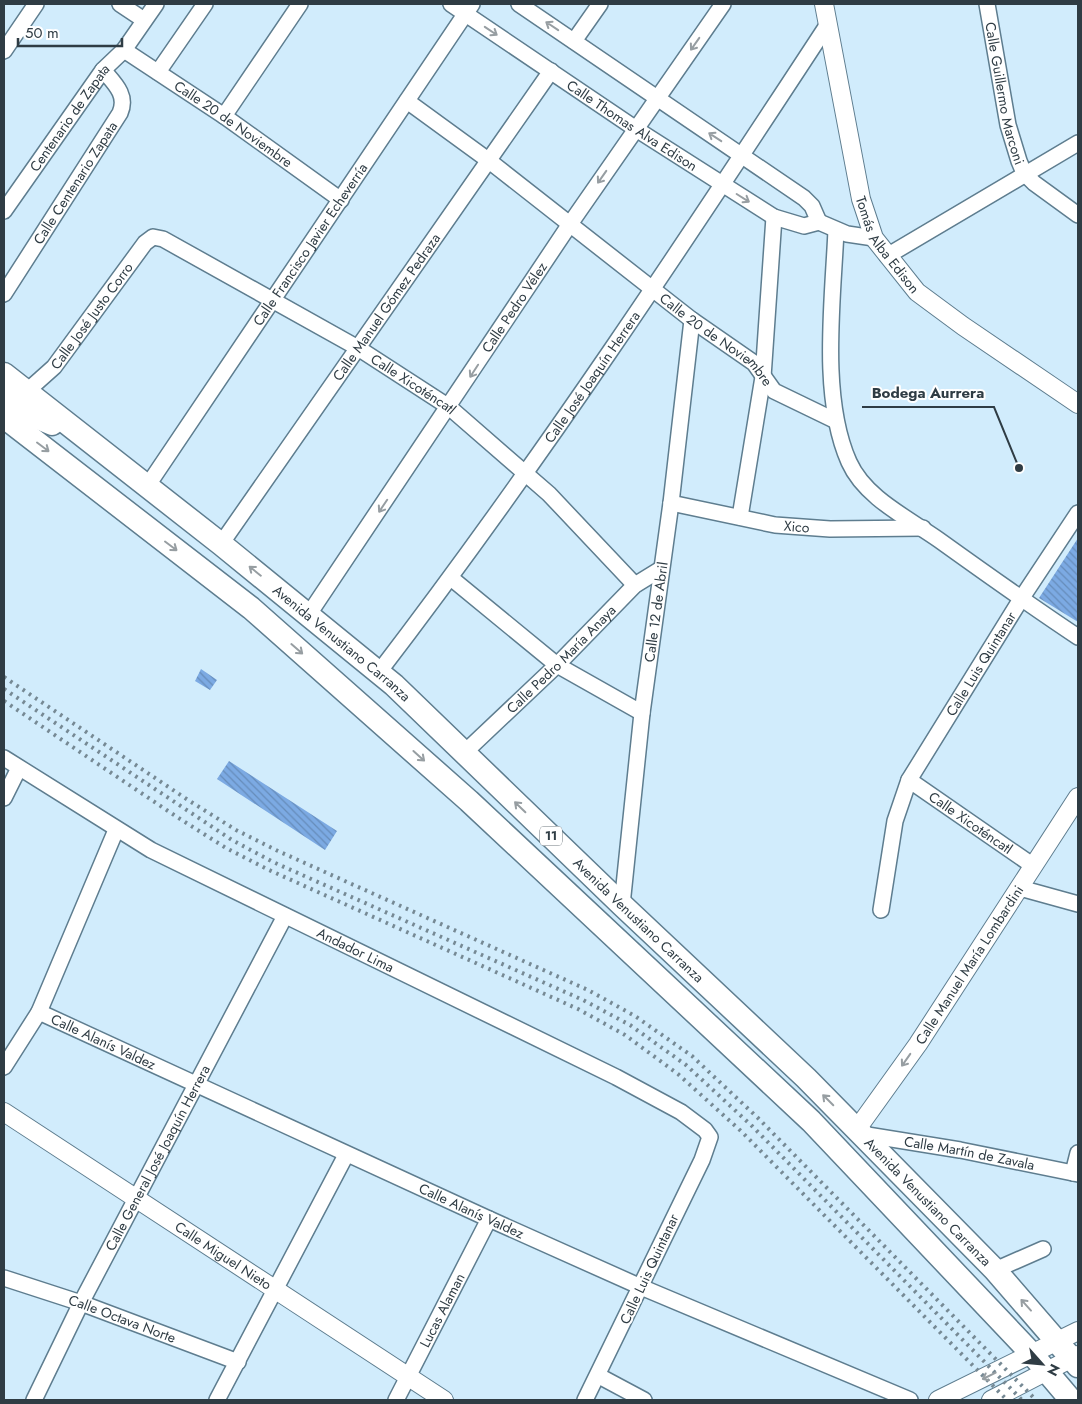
<svg xmlns="http://www.w3.org/2000/svg" width="1082" height="1404" font-family="Jost,sans-serif">
<style>
.building{fill:url(#building-back-hatch)}
.lines{fill:none;stroke-linecap:round;stroke-linejoin:round}
.minor-casing{stroke:#5e7d8f;stroke-width:18}
.tertiary-casing{stroke:#5e7d8f;stroke-width:20}
.primary-casing{stroke:#5e7d8f;stroke-width:25}
.minor{stroke:#fff;stroke-width:15}
.tertiary{stroke:#fff;stroke-width:18}
.primary{stroke:#fff;stroke-width:22}
.rail{stroke:#768994;stroke-width:4;stroke-dasharray:2.5 5;stroke-linecap:butt}
.oneway{stroke:#979ea2}
.labels{text-anchor:middle;dominant-baseline:central;stroke-width:4;stroke-linejoin:round;paint-order:stroke}
.shield{fill:#fff;stroke:#6d767c;stroke-width:1}
.shield-label{font-size:12px;font-weight:bold;fill:#2f3c44}
.street-label{font-size:14px;fill:#2f3c44;stroke:#fff}
.leader{fill:none;stroke:#2f3c44;stroke-width:2}
.callout-dot{fill:#2f3c44;stroke:#fff;stroke-width:2}
.callout-label{font-size:15px;text-anchor:middle;font-weight:bold;fill:#2f3c44;stroke:#fff;stroke-width:4;stroke-linejoin:round;paint-order:stroke}
</style>
<defs>
<pattern id="building-back-hatch" width="6" height="6" patternUnits="userSpaceOnUse" patternTransform="scale(1.25)"><rect width="6" height="6" fill="#7caae3"/><path d="M-1 5l2 2M0 0l6 6M5-1l2 2" fill="none" stroke="#668cba"/></pattern>
</defs>
<rect width="100%" height="100%" fill="#d1ecfc"/>
<!-- building -->
<path class="building" d="M1078,538v84l-39,-24z
M201,669l16,11 -7,10 -15,-9z
M229,761l108,70 -12,19 -108,-71z"/>
<g class="lines">
<!-- minor casing -->
<g class="minor-casing">
<g id="minor">
<path d="M120,4l24,16"/>
<path id="s1" d="M451,4l185,125 138,88 30,9 15,-4 28,12 27,4"/>
<path d="M519,4l285,194 8,8 7,16"/>
<path id="s2" d="M987,4l21,121 11,36 5,12 10,10 44,32"/>
<path d="M574,41l26,-37"/>
<path id="s3" d="M124,50l100,66 117,84"/>
<path d="M4,51l32,-47"/>
<path d="M158,72l47,-68"/>
<path id="s4" d="M407,101l81,59 204,160 62,43 20,28 62,30"/>
<path d="M224,116l76,-112"/>
<path id="s5" d="M4,211l99,-141 21,-20 32,-46"/>
<path d="M836,230c-3,70 -16,167 13,232 16,36 59,56 90,78 46,33 92,66 139,97"/>
<path d="M887,256l191,-113"/>
<path id="s6" d="M4,294l116,-181c8,-18 -6,-30 -17,-43"/>
<path id="s7" d="M26,392l28,-25 91,-124 8,-6 10,2 195,109 91,59 100,87 86,91"/>
<path id="s8" d="M148,485l324,-481"/>
<path id="s9" d="M671,503l104,22 55,4 93,-1"/>
<path d="M740,517l23,-140 11,-160"/>
<path id="s10" d="M221,544l330,-473"/>
<path d="M451,578l106,87 85,48"/>
<path id="s11" d="M309,614l261,-390 153,-220"/>
<path id="s12" d="M379,672c160,-209 305,-428 449,-648"/>
<path id="s13" d="M464,753l93,-88 78,-80 26,-16"/>
<path id="s14" d="M4,758l147,92 465,227 65,35 24,18 5,7 -8,23 -117,240"/>
<path id="s15" d="M909,780l123,85"/>
<path d="M4,798l15,-30"/>
<path d="M1020,888l58,16"/>
<path id="s16" d="M622,905l20,-192 29,-210 21,-183"/>
<path id="s17" d="M881,910l14,-89 14,-41 112,-181 57,-86"/>
<path id="s18" d="M39,1012l450,207 152,68 269,113"/>
<path d="M4,1067l35,-55 77,-182"/>
<path id="s19" d="M861,1134l99,16 118,24"/>
<path d="M1073,1173l5,-20"/>
<path d="M995,1270l48,-21"/>
<path id="s20" d="M4,1278l77,25 157,59"/>
<path d="M599,1376l45,24"/>
<path id="s21" d="M34,1400l47,-97 204,-387"/>
<path d="M217,1400l129,-245"/>
<path id="s22" d="M396,1400l93,-181"/>
</g>
</g>
<!-- tertiary casing -->
<g class="tertiary-casing">
<g id="tertiary">
<path id="s23" d="M824,4l37,195 13,39 43,54 46,34 115,78"/>
<path id="s24" d="M4,1112l440,288"/>
<path id="s25" d="M857,1129l61,-85 160,-247"/>
<path d="M938,1400l140,-69"/>
<path d="M991,1400l87,-45"/>
</g>
</g>
<!-- primary casing -->
<g class="primary-casing">
<g id="primary">
<path id="s26" d="M4,374l217,170 173,141 228,220 184,173 189,192 83,96"/>
<path d="M4,395l27,20 21,9"/>
<path d="M4,417l247,191 218,193 342,320 221,233 39,46"/>
</g>
</g>
<!-- minor -->
<use href="#minor" class="minor"/>
<!-- tertiary -->
<use href="#tertiary" class="tertiary"/>
<!-- primary -->
<use href="#primary" class="primary"/>
<!-- rail -->
<path class="rail" d="M4,677l184,123 48,30 42,21 310,139 47,26 57,40 66,62 278,282
M4,689l228,151 41,22 310,138 47,25 56,40 66,61 270,274
M4,701l173,116 49,31 43,22 309,139 47,26 53,39 64,58 265,268"/>
</g>
<!-- one-way arrows -->
<defs><path id="oneway-shaft" d="M-6 0H5M1.5-3L5.5 0L1.5 3" fill="none" stroke-width="1.6" stroke-linecap="round" stroke-linejoin="round" transform="scale(1.25)"/></defs>
<g class="oneway">
<use href="#oneway-shaft" transform="translate(552 26) rotate(-146)"/>
<use href="#oneway-shaft" transform="translate(491 31) rotate(34)"/>
<use href="#oneway-shaft" transform="translate(695 44) rotate(125)"/>
<use href="#oneway-shaft" transform="translate(715 137) rotate(-147)"/>
<use href="#oneway-shaft" transform="translate(602 177) rotate(125)"/>
<use href="#oneway-shaft" transform="translate(743 198) rotate(32)"/>
<use href="#oneway-shaft" transform="translate(474 371) rotate(123)"/>
<use href="#oneway-shaft" transform="translate(43 447) rotate(37)"/>
<use href="#oneway-shaft" transform="translate(383 506) rotate(124)"/>
<use href="#oneway-shaft" transform="translate(171 546) rotate(37)"/>
<use href="#oneway-shaft" transform="translate(255 571) rotate(-141)"/>
<use href="#oneway-shaft" transform="translate(297 649) rotate(41)"/>
<use href="#oneway-shaft" transform="translate(419 756) rotate(42)"/>
<use href="#oneway-shaft" transform="translate(520 807) rotate(-136)"/>
<use href="#oneway-shaft" transform="translate(906 1060) rotate(125)"/>
<use href="#oneway-shaft" transform="translate(828 1100) rotate(-135)"/>
<use href="#oneway-shaft" transform="translate(1026 1305) rotate(-132)"/>
<use href="#oneway-shaft" transform="translate(989 1376) rotate(154)"/>
</g>
<g class="labels">
<!-- shield labels -->
<rect class="shield" x="540" y="826.5" width="22" height="19" rx="4"/>
<g class="shield-label">
<text x="551" y="836">11</text>
</g>
<!-- street labels -->
<g class="street-label">
<text stroke="none"><textPath href="#s2" startOffset="91">Calle Guillermo Marconi</textPath></text>
<text stroke="none"><textPath href="#s5" startOffset="114">Centenario de Zapata</textPath></text>
<text stroke="none"><textPath href="#s3" startOffset="132">Calle 20 de Noviembre</textPath></text>
<text stroke="none"><textPath href="#s1" startOffset="218">Calle Thomas Alva Edison</textPath></text>
<text stroke="none"><textPath href="#s6" startOffset="132">Calle Centenario Zapata</textPath></text>
<text stroke="none"><textPath href="#s23" startOffset="252">Tomás Alba Edison</textPath></text>
<text stroke="none"><textPath href="#s8" startOffset="290">Calle Francisco Javier Echeverría</textPath></text>
<text stroke="none"><textPath href="#s10" startOffset="289">Calle Manuel Gómez Pedraza</textPath></text>
<text stroke="none"><textPath href="#s11" startOffset="369">Calle Pedro Vélez</textPath></text>
<text stroke="none"><textPath href="#s7" startOffset="101">Calle José Justo Corro</textPath></text>
<text stroke="none"><textPath href="#s4" startOffset="391">Calle 20 de Noviembre</textPath></text>
<text stroke="none"><textPath href="#s12" startOffset="364">Calle José Joaquín Herrera</textPath></text>
<text stroke="none"><textPath href="#s7" startOffset="501">Calle Xicoténcatl</textPath></text>
<text stroke="none"><textPath href="#s9" startOffset="128">Xico</textPath></text>
<text stroke="none"><textPath href="#s16" startOffset="295">Calle 12 de Abril</textPath></text>
<text stroke="none"><textPath href="#s26" startOffset="432">Avenida Venustiano Carranza</textPath></text>
<text stroke="none"><textPath href="#s13" startOffset="135">Calle Pedro María Anaya</textPath></text>
<text stroke="none"><textPath href="#s17" startOffset="270">Calle Luis Quintanar</textPath></text>
<text stroke="none"><textPath href="#s15" startOffset="75">Calle Xicoténcatl</textPath></text>
<text stroke="none"><textPath href="#s26" startOffset="838">Avenida Venustiano Carranza</textPath></text>
<text stroke="none"><textPath href="#s14" startOffset="401">Andador Lima</textPath></text>
<text stroke="none"><textPath href="#s25" startOffset="199">Calle Manuel María Lombardini</textPath></text>
<text stroke="none"><textPath href="#s18" startOffset="71">Calle Alanís Valdez</textPath></text>
<text stroke="none"><textPath href="#s19" startOffset="110">Calle Martín de Zavala</textPath></text>
<text stroke="none"><textPath href="#s21" startOffset="272">Calle General José Joaquín Herrera</textPath></text>
<text stroke="none"><textPath href="#s26" startOffset="1242">Avenida Venustiano Carranza</textPath></text>
<text stroke="none"><textPath href="#s18" startOffset="476">Calle Alanís Valdez</textPath></text>
<text stroke="none"><textPath href="#s24" startOffset="262">Calle Miguel Nieto</textPath></text>
<text transform="translate(649 1269) rotate(-65)">Calle Luis Quintanar</text>
<text stroke="none"><textPath href="#s22" startOffset="101">Lucas Alaman</textPath></text>
<text stroke="none"><textPath href="#s20" startOffset="125">Calle Octava Norte</textPath></text>
</g>
</g>
<!-- callouts -->
<path class="leader" d="M1019 468L994 407H862"/>
<circle class="callout-dot" cx="1019" cy="468" r="5"/>
<g class="callout-label">
<text x="928" y="398">Bodega Aurrera</text>
</g>
<!-- border -->
<rect width="1082" height="1404" fill="none" stroke="#2f3c44" stroke-width="10"/>
<!-- north arrow -->
<g transform="translate(1042 1364) rotate(117)" stroke="#ffffff" stroke-width="4" paint-order="stroke">
<path d="M0-4L9 19L0 12L-9 19Z" fill="#2f3c44"/>
<text y="-8" font-size="14" font-weight="bold" text-anchor="middle" fill="#2f3c44">N</text>
</g>
<!-- scale -->
<path d="M18 38v8h104v-8" fill="none" stroke="#2f3c44" stroke-width="2.5"/>
<text x="25" y="38" font-size="15" fill="#2f3c44" stroke="#ffffff" stroke-width="4" paint-order="stroke">50 m</text>
</svg>
